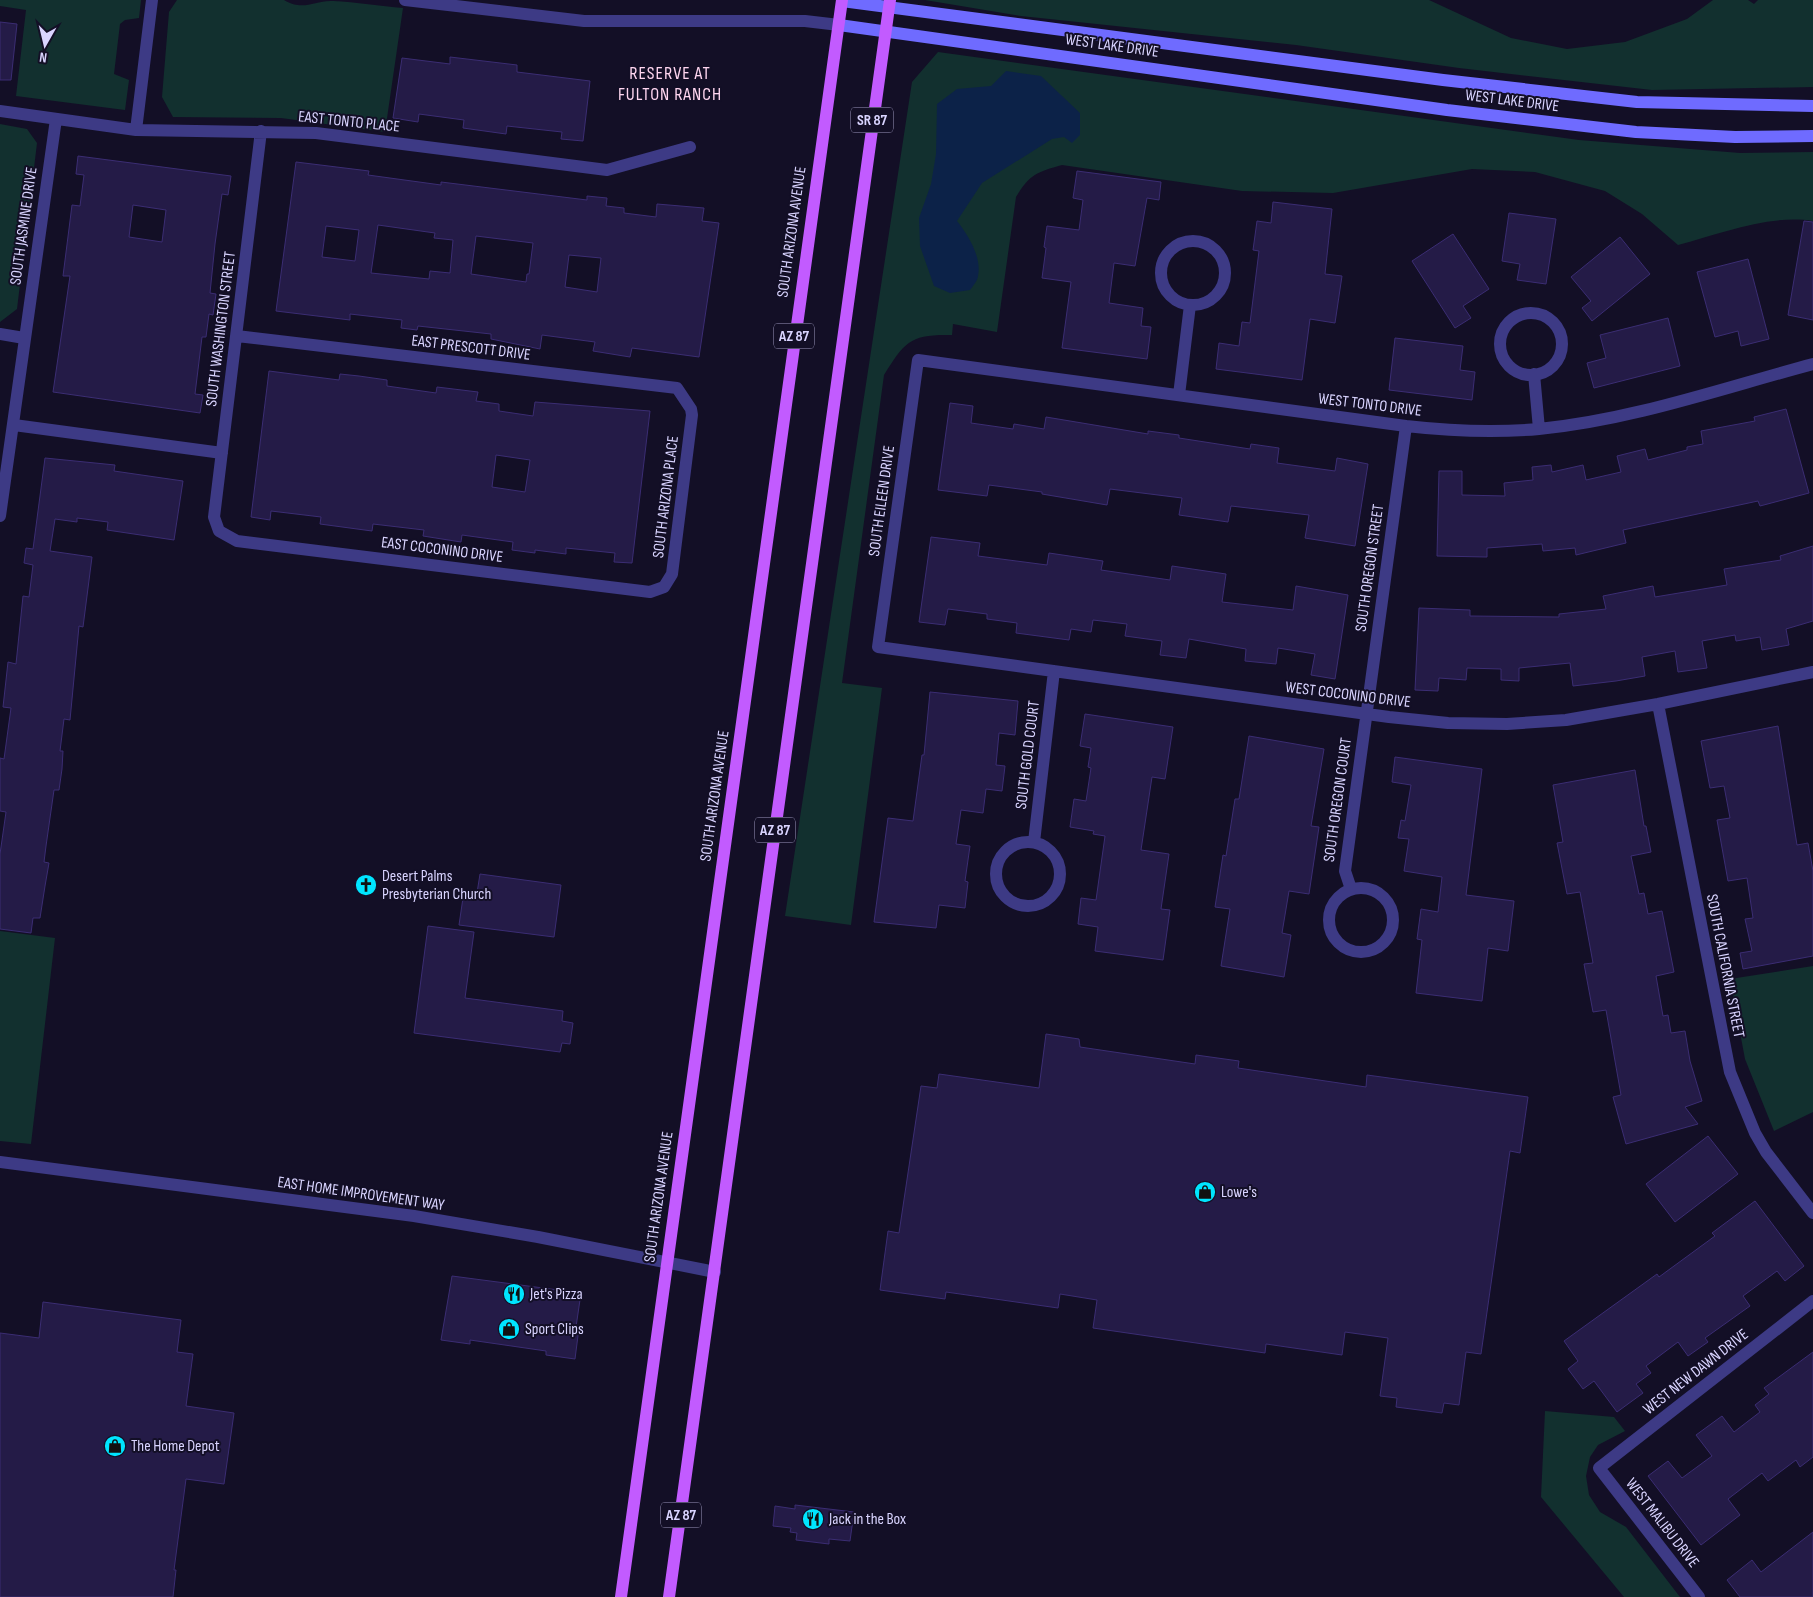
<svg xmlns="http://www.w3.org/2000/svg" width="1813" height="1597" font-family="'Sofia Sans Condensed',sans-serif">
<style>
.green{fill:#12302f}
.water{fill:#0c2248}
.building{fill:#241b47;stroke:#3b2d73;fill-rule:evenodd}
.lines{fill:none;stroke-linecap:round;stroke-linejoin:round}
.street{stroke:#3d3a85;stroke-width:12}
.secondary{stroke:#6f6bff;stroke-width:12}
.primary{stroke:#c25bff;stroke-width:12}
.labels{text-anchor:middle;dominant-baseline:central;stroke-width:4;stroke-linejoin:round;paint-order:stroke}
.shield{fill:#130f26;stroke:#9e99be;stroke-width:1}
.shield-label{font-size:15px;font-weight:bold;fill:#d9d4ff}
.street-label{font-size:16px;fill:#d9d4ff;stroke:#130f26}
.poi-label{font-size:16px;fill:#d9d4ff;stroke:#130f26;text-anchor:start}
.neighbourhood-label{font-size:18px;letter-spacing:1px;fill:#ffd6f0;stroke:#130f26}
</style>
<rect width="100%" height="100%" fill="#130f26"/>
<!-- green -->
<path class="green" d="M0,0h141l-2,18 -14,2 -5,4 -6,50 15,6 -4,30 -109,-14 10,-86 -26,-4z
M177,0h107c20,12 30,0 49,1 23,1 47,5 70,7l-18,124 -104,-14 -108,-1 -11,-20 7,-85z
M925,0h504l82,38 56,11 58,-7 62,-23 26,-19h35l6,4 4,-4h55v87l-161,3 -193,-22 -163,-23 -275,-29z
M938,52l641,88 161,13 73,-1v69c-44,-7 -93,13 -135,24l-36,-31 -37,-23 -70,-19 -63,-3 -139,24 -91,-2 -180,-26c-25,7 -32,9 -46,32l-19,135 -44,-8 -1,11c-41,-1 -47,6 -68,40l-42,308 40,5 -31,237 -66,-9 127,-834z
M0,124l27,5 10,14 -20,166 -17,13z
M0,931l55,7 -24,206 -31,-3z
M1813,966v146l-39,19 -29,-72 -15,-80z
M1545,1411l69,6 11,14 -27,14 -8,12 -4,19 3,19 11,17 26,15 54,70h-56l-83,-100z"/>
<!-- water -->
<path class="water" d="M1006,71l35,5 39,37v22l-8,8 -8,-6 -12,2 -70,44 -25,38c11,14 25,36 21,55 0,4 -5,10 -8,14l-20,3 -16,-7 -14,-40 -1,-28 12,-34 5,-30 1,-50 20,-15 34,-3z"/>
<!-- building -->
<path class="building" d="M0,22l17,2 -6,56h-11z
M450,57l67,8v7l73,9 -7,60 -22,-2 1,-7 -55,-6 -1,8 -43,-6 1,-8 -45,-6 -1,8 -25,-4 9,-60 48,6z
M78,156l153,20 -3,19 -6,-1 -7,50 -5,49 6,1 -3,21 -4,-1 -3,23h-4l-7,57 8,1 -3,18 -147,-21 17,-116h-7l9,-71 8,1 4,-31 -8,-1zM133,205l33,5 -4,32 -33,-5z
M296,162l73,9 -1,4 73,10v-3l146,18v-4l20,2 -1,8 18,2v5l32,4 1,-13 47,4 -2,13 17,2 -20,134 -67,-9 -2,9 -37,-6 2,-9 -53,-7 -2,14 -49,-10v-5l-73,-8 -1,4 -16,-2 1,-8 -52,-6v6l-74,-9zM378,225l57,8 -1,5 19,2 -3,33 -20,-2 -1,8 -58,-6zM326,226l33,4 -4,31 -33,-4zM476,236l57,7 -4,31h-2l-1,8 -55,-8zM569,255l32,3 -4,34 -32,-5z
M1077,171l84,11 -2,18 -12,-2 -12,68 -21,-3 -5,40 34,5 -2,18 10,1 -4,32 -85,-11 9,-66 -29,-4 4,-30 -2,-1 3,-21 32,4 4,-30 -10,-2z
M1273,202l59,7 -7,65 17,2 -7,47 -25,-4 -8,61 -86,-11 3,-26 20,3 3,-24 8,1 9,-72 -6,-1 4,-29 14,2z
M1509,213l47,6 -10,65 -29,-4 3,-16 -18,-3z
M1804,221l9,1v98l-25,-5z
M1453,234l36,55 -26,17 8,12 -16,10 -43,-67z
M1620,237l30,37 -58,47 -10,-13 9,-7 -20,-24z
M1748,259l21,80 -28,7 -3,-15 -23,6 -18,-65z
M1668,318l12,48 -86,22 -7,-25 19,-5 -6,-23z
M1395,338l68,8 -3,24 15,2 -3,28 -83,-10z
M269,371l70,9 1,-6 19,2 28,4v6l49,7 1,-6 41,5 -2,9 23,3v7l34,5 2,-14 115,9 -18,152 -18,-1 1,-9 -49,-5v6l-31,-4v3l-23,-3 1,-8 -51,-7 -1,7 -38,-6 1,-6 -51,-6 -1,7 -52,-7 1,-7 -50,-6 -1,9 -19,-3zM496,455l34,5 -5,32 -33,-5z
M950,403l23,3 -2,17 42,6 1,-5 30,5 2,-12 102,17v-3l31,4v3l71,11 1,-5 28,4 -2,15 58,8 2,-13 31,6 -13,82 -50,-8 4,-23 -78,-9 -3,16 -49,-7 3,-17 -72,-9 -3,16 -65,-11v-2l-53,-7 -2,11 -49,-6z
M1786,409l23,84 -49,13 -2,-5 -135,29 3,13 -50,12 -1,-7 -32,3 -1,-7 -55,4v9l-50,-1 2,-85h23v24l43,1 -1,-13 29,-3 -1,-13 19,-2 1,7 31,-7 3,15 35,-8 -4,-16 28,-7 3,11 39,-10v-3l16,-3 -2,-13 54,-10 -1,-4z
M45,458l70,7 -1,6 69,10 -9,59 -67,-10 1,-8 -31,-4v4l-22,-3 -5,32 42,6 -9,70 -4,-1 -9,94 -6,-1 -4,32h3l-1,18 -3,21h-5l-8,56 -2,16 5,1 -4,23 -5,32h-7l-2,15 -31,-4v-75l6,-42 -6,-1v-53l4,1 7,-51 -8,-1 5,-45 8,2 7,-68 6,1 4,-32 -9,-2 2,-15 7,1z
M931,537l49,6 -2,13 69,9 2,-12 54,8 -2,9 69,10 2,-14 54,8 -4,28 71,8 3,-24 52,9 -13,84 -24,-4 4,-21 -37,-6 -2,16 -31,-3 1,-12 -57,-10 -3,19 -26,-3 2,-14 -37,-5 2,-12 -34,-4 -2,12 -20,-3 -2,11 -53,-7 1,-10 -30,-4v-5l-39,-5 -3,16 -26,-3z
M1813,546v75l-27,8 3,16 -27,5 -2,-13 -24,4 -1,-6 -33,6 5,27 -29,4 -3,-21 -33,6 3,19 -29,5 -43,5 -3,-23 -51,5v13l-18,-1v-11l-34,-1 -1,12 -27,-2 -1,13 -23,-1 4,-82 51,2v6l89,1v-3l47,-5 -3,-13 50,-10 2,11 72,-12 -3,-16 57,-9 -1,-4z
M930,692l88,9 -3,34 -16,-2 -3,32 9,1 -3,25 -16,-2 -3,24 -22,-3 -5,34 14,2 -5,35 3,1 -3,26 -26,-3 -3,23 -62,-6 14,-104 25,3 9,-66h2z
M1085,714l88,13 -8,52 -13,-2 -11,73 28,4 -8,55 9,1 -7,50 -68,-9 3,-24 -20,-3 3,-26 15,2 9,-64 -12,-2 1,-3 -24,-4 4,-28 12,2 5,-33 -3,-1 3,-19 -11,-2z
M1778,726l19,119 11,-2 5,28v85l-70,13 -3,-16 12,-2 -7,-32 8,-1 -6,-40 -19,3 -11,-61 13,-2 -6,-32 -14,2 -9,-47z
M1249,736l75,13 -13,77 8,1 -10,67 -20,-3 -7,42 9,2 -7,42 -63,-11 9,-57 -15,-2 8,-52 3,1 9,-57h4z
M1395,757l87,12 -16,126 48,6 -6,50 -20,-3 -6,53 -66,-8 6,-53 -5,-1 4,-30 17,3 4,-35 -38,-6 5,-32 -11,-1 3,-18 4,1 6,-36 -19,-3z
M1635,770l9,56h2l5,26 -20,4 8,38 5,-1 4,21 14,-3 12,61 -18,4 7,40 5,-1 3,18 14,-2 5,30 12,40 -17,6 13,17 -72,20 -13,-47 8,-2 -15,-85 -13,2 -9,-48 9,-1 -13,-71 -13,2 -10,-51 6,-1 -10,-57z
M480,874l81,11 -7,52 -95,-12 5,-34 13,2z
M428,926l46,6 -9,66 98,13 -1,10 11,2 -3,21 -8,-1 -2,9 -146,-19z
M1046,1034l33,5 1,8 115,17 1,-9 43,6 -1,7 128,19 1,-12 161,22 -8,56 -10,-2 -29,203 -15,-2 -7,53 -15,-2 -2,10 -46,-6 1,-9 -17,-2 8,-58 -43,-6 -3,23 -76,-11 -1,9 -172,-25 4,-28 -37,-6 -2,14 -112,-16 -1,7 -65,-9 8,-59 11,2 22,-147 16,2 2,-14 100,14z
M1708,1136l30,38 -63,48 -29,-38z
M1755,1201l49,65 -19,15 -8,-10 -34,25 7,10 -45,32 3,4 -20,14 -10,-14 -32,24 5,7 -15,11 7,9 -26,19 -23,-31 -11,8 -15,-20 10,-8 -14,-20 93,-67 2,3 56,-41 -3,-3z
M452,1276l129,17 -5,34 3,1 -4,31 -29,-4v-4l-76,-11v4l-29,-4z
M43,1302l138,18 -4,32 16,2 -7,52 48,7 -10,71 -38,-5 -12,91h2l-3,27h-173v-264l39,5z
M1813,1352v105l-13,10 -4,-7 -28,21 -6,-8 -34,26 12,16 -39,30 -53,-69 20,-15 14,17 30,-22 -16,-21 26,-19 12,16 26,-20 -5,-7 14,-11 -5,-6z
M795,1505l59,7 -4,29 -21,-2v5l-33,-4 1,-7 -7,-1 1,-4 -18,-2 2,-20 20,3z
M1813,1532v65h-73l-13,-17 25,-20 9,12z"/>
<g class="lines">
<!-- street -->
<path class="street" d="M405,0l179,21h221l34,4
M0,111l136,19 180,3 291,37 83,-23
M136,130l16,-130
M1161 273a32 32 0 1 1 64 0a32 32 0 1 1-64 0Z
M1500 344a31 31 0 1 1 62 0a31 31 0 1 1-62 0Z
M0,334l24,4
M237,336l440,52 14,21 1,6 -20,159 -8,13 -14,5 -413,-51 -18,-10 -5,-14 47,-386
M1813,364c-90,24 -181,56 -274,65 -45,4 -89,2 -133,-3l-488,-66 -40,287 511,70 59,6 59,1 59,-4 92,-16 155,-32
M1534,374l5,55
M1179,395l11,-90
M14,425l208,28
M0,516l56,-397
M1658,704l72,368 25,61 11,19 47,61
M996 874a32 32 0 1 1 64 0a32 32 0 1 1-64 0Z
M1034,842l20,-171
M1329 920a32 32 0 1 1 64 0a32 32 0 1 1-64 0Z
M1351,889l-6,-18 61,-445
M0,1162l414,54 124,21 177,35
M1699,1597l-100,-129 214,-167"/>
<!-- secondary -->
<path class="secondary" d="M842,1l601,79 194,22 176,4
M839,25l608,85 189,22 99,5 78,-1"/>
<!-- primary -->
<path class="primary" d="M621,1597l221,-1597
M669,1597l221,-1597"/>
</g>
<!-- icons -->
<defs>
<g id="church-disc" transform="scale(1.125)"><circle r="9.5" fill="#00e5ff" stroke="#130f26"/><path d="M-1.2-6h2.4v3.5h3.3v2.4h-3.3V6h-2.4V-.1h-3.3v-2.4h3.3Z" fill="#111"/></g>
<g id="shop-disc" transform="scale(1.125)"><circle r="9.5" fill="#00e5ff" stroke="#130f26"/><path d="M-5-2.5h2.3a2.7 3.5 0 0 1 5.4 0H5L5.5 6h-11ZM-1.5-2.5h3a1.5 2.3 0 0 0-3 0Z" fill="#111"/></g>
<g id="restaurant-disc" transform="scale(1.125)"><circle r="9.5" fill="#00e5ff" stroke="#130f26"/><path d="M-5-6h1v4h1v-4h1v4h1v-4h1v5L-1.5 .5V6h-2V.5L-5-1ZM5-6V6H3V1.5H1.5Q1.5-4 5-6Z" fill="#111"/></g>
</defs>
<g fill-rule="evenodd">
<use href="#church-disc" x="366" y="885"/>
<use href="#shop-disc" x="1205" y="1192"/>
<use href="#restaurant-disc" x="514" y="1294"/>
<use href="#shop-disc" x="509" y="1329"/>
<use href="#shop-disc" x="115" y="1446"/>
<use href="#restaurant-disc" x="813" y="1519"/>
</g>
<g class="labels">
<!-- shield labels -->
<g class="shield">
<rect x="851" y="107.5" width="42" height="25" rx="4"/>
<rect x="774" y="323.5" width="40" height="25" rx="4"/>
<rect x="755" y="817.5" width="40" height="25" rx="4"/>
<rect x="661" y="1502.5" width="40" height="25" rx="4"/>
</g>
<g class="shield-label">
<text x="872" y="120">SR 87</text>
<text x="794" y="336">AZ 87</text>
<text x="775" y="830">AZ 87</text>
<text x="681" y="1515">AZ 87</text>
</g>
<!-- street labels -->
<g class="street-label">
<text transform="translate(1112 46) rotate(8)">WEST LAKE DRIVE</text>
<text transform="translate(1512 101) rotate(7)">WEST LAKE DRIVE</text>
<text transform="translate(349 122) rotate(6)">EAST TONTO PLACE</text>
<text transform="translate(24 226) rotate(-82)">SOUTH JASMINE DRIVE</text>
<text transform="translate(792 232) rotate(-82)">SOUTH ARIZONA AVENUE</text>
<text transform="translate(221 329) rotate(-83)">SOUTH WASHINGTON STREET</text>
<text transform="translate(471 348) rotate(7)">EAST PRESCOTT DRIVE</text>
<text transform="translate(1370 405) rotate(7)">WEST TONTO DRIVE</text>
<text transform="translate(666 497) rotate(-83)">SOUTH ARIZONA PLACE</text>
<text transform="translate(882 501) rotate(-82)">SOUTH EILEEN DRIVE</text>
<text transform="translate(442 550) rotate(7)">EAST COCONINO DRIVE</text>
<text transform="translate(1370 568) rotate(-82)">SOUTH OREGON STREET</text>
<text transform="translate(1348 695) rotate(7)">WEST COCONINO DRIVE</text>
<text transform="translate(1028 755) rotate(-83)">SOUTH GOLD COURT</text>
<text transform="translate(715 796) rotate(-82)">SOUTH ARIZONA AVENUE</text>
<text transform="translate(1338 800) rotate(-82)">SOUTH OREGON COURT</text>
<text transform="translate(1725 966) rotate(79)">SOUTH CALIFORNIA STREET</text>
<text transform="translate(361 1194) rotate(8)">EAST HOME IMPROVEMENT WAY</text>
<text transform="translate(659 1197) rotate(-82)">SOUTH ARIZONA AVENUE</text>
<text transform="translate(1696 1372) rotate(-38)">WEST NEW DAWN DRIVE</text>
<text transform="translate(1662 1523) rotate(52)">WEST MALIBU DRIVE</text>
</g>
<!-- poi labels -->
<g class="poi-label">
<text x="382" y="876">Desert Palms<tspan x="382" dy="18">Presbyterian Church</tspan></text>
<text x="1221" y="1192">Lowe's</text>
<text x="530" y="1294">Jet's Pizza</text>
<text x="525" y="1329">Sport Clips</text>
<text x="131" y="1446">The Home Depot</text>
<text x="829" y="1519">Jack in the Box</text>
</g>
<!-- neighbourhood labels -->
<g class="neighbourhood-label">
<text x="670" y="73">RESERVE AT<tspan x="670" dy="21">FULTON RANCH</tspan></text>
</g>
</g>
<!-- north arrow -->
<g transform="translate(45 45) rotate(188)" stroke="#130f26" stroke-width="4" paint-order="stroke">
<path d="M0-4L9 19L0 12L-9 19Z" fill="#d9d4ff"/>
<text y="-8" font-size="14" font-weight="bold" text-anchor="middle" fill="#d9d4ff">N</text>
</g>
</svg>
